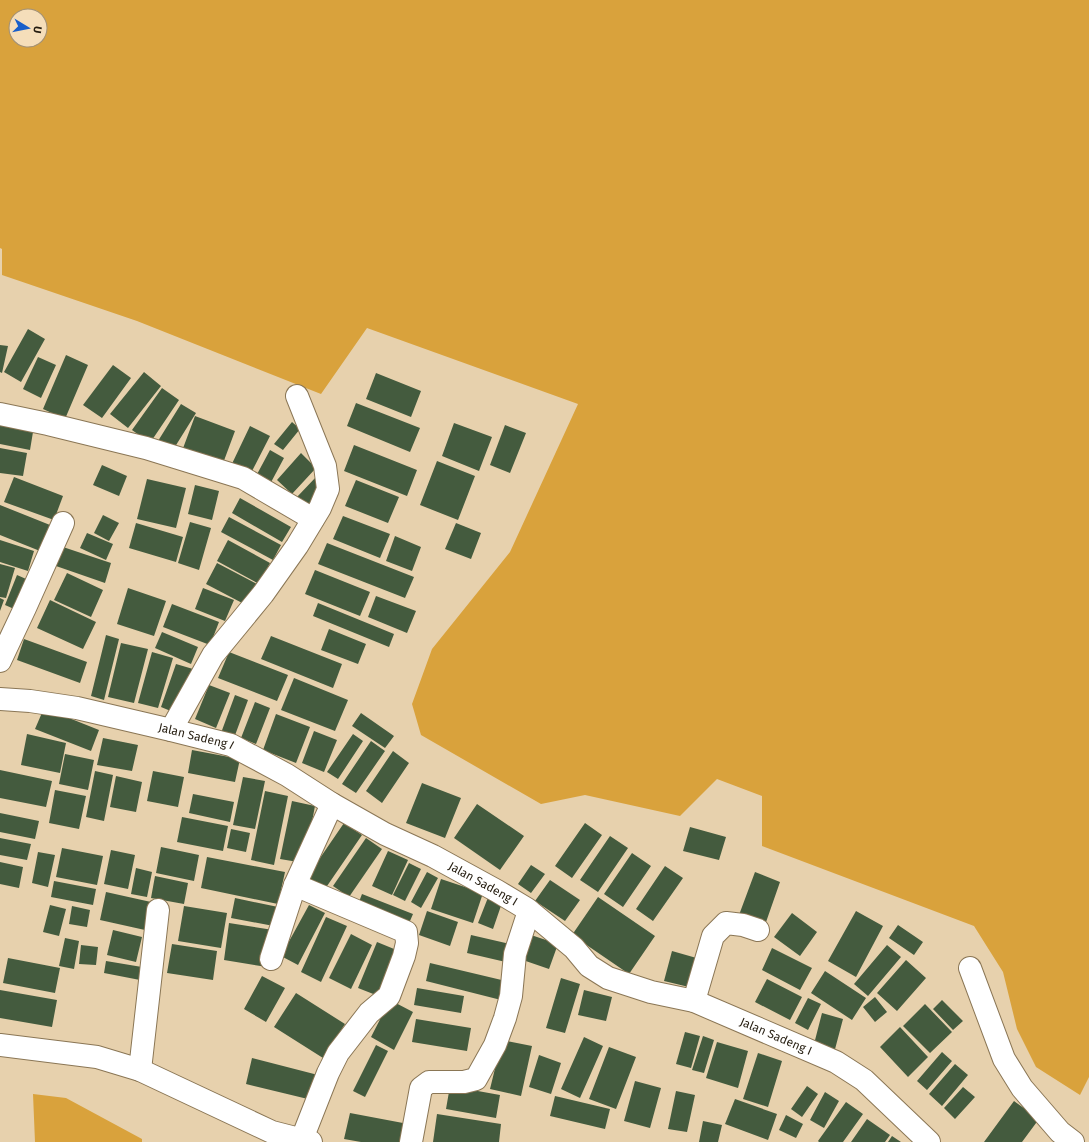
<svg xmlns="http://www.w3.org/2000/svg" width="1089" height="1142" font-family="'Fira Sans',sans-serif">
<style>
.green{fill:#d9a23c;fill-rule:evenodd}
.building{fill:#445b3e}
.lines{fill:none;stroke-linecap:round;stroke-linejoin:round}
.minor-casing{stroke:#8a7655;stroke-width:24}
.minor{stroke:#fff;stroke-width:22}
.labels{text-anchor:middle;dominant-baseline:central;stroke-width:4;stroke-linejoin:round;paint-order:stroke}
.street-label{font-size:12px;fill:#241c0f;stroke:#f5deba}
</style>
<rect width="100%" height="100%" fill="#e7d1ad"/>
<!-- green -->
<path class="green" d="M0,0h1089v1077l-9,18 -44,-28 -19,-38 -14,-57 -29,-46 -212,-80v-50l-45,-17 -37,37 -95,-21 -44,9 -120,-69 -9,-31 20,-55 78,-97 68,-148 -211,-76 -46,66 -184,-73 -135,-46v-26l-2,-1zM16,16h24v24h-24z
M33,1094l33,4 76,41v3h-107z"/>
<!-- building -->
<path class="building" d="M28,329l17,10 -24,43 -17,-10z
M0,345l8,1 -6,27 -2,-1z
M66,355l22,10 -23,54 -22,-10z
M38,357l18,8 -15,33 -18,-9z
M113,365l18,13 -29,40 -19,-13z
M144,372l17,14 -33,42 -18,-14z
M376,373l45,18 -10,26 -45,-18z
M162,388l17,12 -29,43 -18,-13z
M356,403l64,25 -10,24 -63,-26z
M181,404l15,9 -23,37 -15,-9z
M195,416l40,15 -13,35 -40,-15z
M0,420l34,6 -4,24 -30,-6z
M292,422l8,7 -17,21 -9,-6z
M454,423l38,14 -13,34 -37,-15z
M505,425l21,8 -16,40 -20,-8z
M250,426l20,10 -22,43 -19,-9z
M354,445l63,25 -10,26 -63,-25z
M0,448l27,5 -4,23 -23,-3z
M270,450l14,8 -15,28 -14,-8z
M301,453l15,15 -24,26 -15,-14z
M437,461l38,15 -17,44 -38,-15z
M102,465l25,11 -8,20 -26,-11z
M14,477l49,19 -9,24 -50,-18z
M316,477l11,10 -19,20 -11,-10z
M147,479l39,9 -10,40 -39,-9z
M356,480l43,17 -11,26 -43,-17z
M195,485l24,6 -7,29 -24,-6z
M240,498l51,29 -9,15 -50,-29z
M0,505l50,20 -10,26 -40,-16z
M103,515l16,8 -10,18 -15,-8z
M343,516l47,18 -10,24 -47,-19z
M229,517l52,28 -8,15 -52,-28z
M190,522l21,6 -12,42 -21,-7z
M136,523l47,14 -7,25 -47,-14z
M456,523l25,10 -10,26 -26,-10z
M87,533l26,11 -7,16 -26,-12z
M395,536l26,11 -9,24 -26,-10z
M0,540l34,11 -6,20 -28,-9z
M228,540l42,23 -11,21 -42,-23z
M327,543l87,34 -9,21 -87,-34z
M63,547l48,16 -6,20 -49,-17z
M217,563l40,21 -11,21 -40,-21z
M0,564l15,4 -9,30 -6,-1z
M315,570l55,22 -10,24 -55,-22z
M67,573l36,17 -12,27 -37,-17z
M17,575l16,7 -12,30 -16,-7z
M128,588l38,13 -12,35 -37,-12z
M203,588l31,12 -9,21 -30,-12z
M376,596l40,15 -9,22 -39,-16z
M0,598l4,2 -4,11z
M50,600l46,22 -13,27 -46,-21z
M318,603l76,31 -5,13 -76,-31z
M172,604l47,18 -9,23 -47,-18z
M329,629l37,15 -8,20 -37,-14z
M162,632l36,15 -7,17 -36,-16z
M106,635l13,4 -15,61 -13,-4z
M271,636l71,28 -9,24 -72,-29z
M24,639l63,23 -7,21 -63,-23z
M121,643l27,6 -14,54 -26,-6z
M152,652l21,6 -15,50 -20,-5z
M229,652l59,23 -11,26 -59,-23z
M176,664l17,5 -15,45 -17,-7z
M294,678l54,22 -13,31 -54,-21z
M209,685l21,8 -14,35 -21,-9z
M235,695l13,5 -14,38 -13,-5z
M255,702l15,6 -14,36 -15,-6z
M44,708l55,22 -8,21 -56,-22z
M361,713l33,23 -9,12 -33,-22z
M276,714l34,13 -14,36 -33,-13z
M314,731l23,9 -13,32 -22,-9z
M27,734l39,9 -6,30 -39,-8z
M353,734l10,7 -25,38 -11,-7z
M103,738l35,7 -6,26 -35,-6z
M371,741l14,10 -29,42 -14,-9z
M192,750l48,9 -5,23 -47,-9z
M393,751l16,12 -27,40 -16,-12z
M65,754l29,6 -6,30 -29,-6z
M0,770l52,11 -6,26 -46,-9z
M95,771l18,4 -9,46 -18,-4z
M153,771l31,6 -6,30 -31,-6z
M116,776l26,6 -6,30 -26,-5z
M243,777l22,4 -10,48 -22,-4z
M422,783l39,15 -16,40 -39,-15z
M55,790l31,6 -7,33 -30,-6z
M265,791l23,5 -14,69 -23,-5z
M193,794l41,8 -4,20 -41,-9z
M292,801l23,5 -11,57 -24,-4z
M477,804l47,32 -24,34 -46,-32z
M0,813l39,8 -4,18 -35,-7z
M182,817l46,9 -5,25 -46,-9z
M344,823l18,12 -37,54 -18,-12z
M585,823l17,12 -30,43 -17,-12z
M690,827l36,10 -7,23 -36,-9z
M231,829l19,4 -4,19 -19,-4z
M610,836l18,12 -30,44 -18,-12z
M0,838l31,6 -4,16 -27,-5z
M366,838l16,11 -33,48 -16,-11z
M161,847l38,8 -5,26 -38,-8z
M62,848l41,8 -6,29 -41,-8z
M111,850l24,5 -7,34 -24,-5z
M388,851l20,9 -16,35 -20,-9z
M38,852l17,3 -7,32 -16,-4z
M632,853l19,13 -28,41 -19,-13z
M207,857l78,15 -7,32 -77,-16z
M0,862l23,5 -4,21 -19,-4z
M409,863l12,6 -16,32 -12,-6z
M531,865l14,9 -14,19 -13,-9z
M665,866l18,12 -30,43 -17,-12z
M136,868l16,4 -5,25 -16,-3z
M427,872l11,6 -17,30 -10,-6z
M755,872l25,10 -15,43 -26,-10z
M155,876l33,7 -4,21 -33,-6z
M441,879l42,14 -10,30 -42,-14z
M550,880l30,20 -15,21 -30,-20z
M54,881l42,8 -3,16 -42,-8z
M106,892l45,10 -6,28 -45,-10z
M362,894l51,20 -6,14 -50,-21z
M489,895l14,5 -10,29 -15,-6z
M598,897l57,39 -26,38 -57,-39z
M235,898l48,10 -4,19 -48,-9z
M50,905l16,4 -7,27 -16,-4z
M309,905l16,8 -27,52 -17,-9z
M72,906l18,4 -3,17 -18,-3z
M184,906l43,7 -6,35 -43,-7z
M427,911l31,11 -8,24 -31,-11z
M856,911l27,15 -27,51 -28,-16z
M792,913l25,19 -17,24 -26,-19z
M326,917l21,9 -26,56 -20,-10z
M229,923l44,7 -6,37 -43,-7z
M898,925l25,17 -9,13 -25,-17z
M113,930l29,7 -6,25 -29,-7z
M525,933l33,11 -9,25 -32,-11z
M351,934l21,11 -21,44 -22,-11z
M471,935l43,10 -4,18 -43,-10z
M65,938l14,3 -5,28 -15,-3z
M377,942l22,9 -18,46 -23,-9z
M172,944l45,7 -4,29 -46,-7z
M81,945l17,2 -2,18 -17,-1z
M887,945l14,12 -33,39 -14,-12z
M772,948l40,20 -12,22 -38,-20z
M672,951l28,8 -7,29 -29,-7z
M8,958l52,10 -5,25 -52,-10z
M906,960l20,18 -29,33 -20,-18z
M106,961l36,6 -2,13 -36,-7z
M430,963l80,19 -5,19 -79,-20z
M825,971l41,27 -14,22 -41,-27z
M262,976l23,12 -19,34 -22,-13z
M561,978l19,6 -15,49 -19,-5z
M767,979l35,18 -12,23 -35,-18z
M417,988l47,8 -3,17 -47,-8z
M0,990l57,10 -5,27 -52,-9z
M584,990l28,7 -6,24 -28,-6z
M296,993l49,31 -22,34 -49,-31z
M875,997l12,15 -12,10 -12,-15z
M808,998l13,6 -13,26 -13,-7z
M390,1000l23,12 -19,38 -23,-13z
M942,1000l21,21 -10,9 -20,-21z
M925,1004l27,28 -22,21 -27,-27z
M822,1013l21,6 -9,34 -21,-5z
M416,1019l55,9 -4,23 -55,-9z
M900,1027l28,30 -20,20 -28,-30z
M685,1032l15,4 -9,32 -15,-4z
M703,1036l11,4 -10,33 -12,-3z
M584,1037l19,9 -23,52 -19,-9z
M502,1040l30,6 -11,50 -31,-7z
M717,1042l31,9 -10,37 -32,-10z
M376,1045l12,6 -23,46 -12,-6z
M609,1047l27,10 -20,52 -27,-10z
M942,1052l10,9 -25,29 -10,-9z
M758,1053l24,8 -14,46 -25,-8z
M539,1055l22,8 -10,31 -22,-7z
M252,1058l66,17 -6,25 -66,-16z
M955,1064l13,11 -26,31 -13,-12z
M635,1081l26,7 -11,40 -26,-7z
M450,1086l50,9 -4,23 -50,-9z
M807,1086l11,8 -16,23 -11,-8z
M963,1087l12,10 -20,22 -11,-11z
M676,1091l19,4 -8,37 -19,-3z
M825,1092l14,9 -15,27 -14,-8z
M555,1096l55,13 -5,20 -55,-13z
M735,1099l42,15 -9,26 -43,-16z
M1014,1101l25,18 -17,23h-38z
M846,1102l17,12 -20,28h-24l-1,-1z
M350,1113l53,10 -3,19h-39l-17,-3z
M437,1114l64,10 -2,18h-66z
M786,1115l17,9 -7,14 -17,-8z
M867,1119l23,16 -5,7h-34z
M703,1121l19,4 -4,17h-19z
M892,1136l9,6h-13z"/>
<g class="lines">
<!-- minor casing -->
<g class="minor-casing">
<g id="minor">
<path d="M0,414l48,10 98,24 97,30 70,41"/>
<path d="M0,661l25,-53 38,-85"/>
<path id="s1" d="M0,699l30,2 47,7 94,22 60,15 56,30 45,29 53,30 48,22 64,35 30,18 47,39 15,18 19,12 43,14 43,9 142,61 28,18 65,62"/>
<path d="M171,730l42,-75 50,-61 34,-48 23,-38 8,-19 -3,-23 -28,-70"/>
<path d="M295,885l111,47 1,11 -3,13 -15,40 -20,17 -31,40 -10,20 -26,66"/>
<path d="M271,959l24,-74 37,-81"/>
<path d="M970,968l34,91 18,29 38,44 13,10"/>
<path d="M694,1001l19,-65 13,-13 17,2 15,5"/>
<path d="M0,1045l97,12 43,13 132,62 39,10"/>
<path d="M140,1070l18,-160"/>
<path d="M411,1142l10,-54 8,-6h35l12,-3 19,-34 10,-27 6,-22 4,-42 14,-43"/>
</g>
</g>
<!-- minor -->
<use href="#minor" class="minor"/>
</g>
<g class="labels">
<!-- street labels -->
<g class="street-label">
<text stroke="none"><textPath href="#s1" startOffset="200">Jalan Sadeng I</textPath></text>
<text stroke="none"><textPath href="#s1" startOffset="524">Jalan Sadeng I</textPath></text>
<text stroke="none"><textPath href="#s1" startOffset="860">Jalan Sadeng I</textPath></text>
</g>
</g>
<!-- north arrow -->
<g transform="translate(28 28) rotate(100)"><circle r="19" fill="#f5deba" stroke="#a19076"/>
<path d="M0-3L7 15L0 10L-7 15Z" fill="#185fca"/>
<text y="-6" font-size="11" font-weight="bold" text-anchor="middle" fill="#241c0f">U</text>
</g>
</svg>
